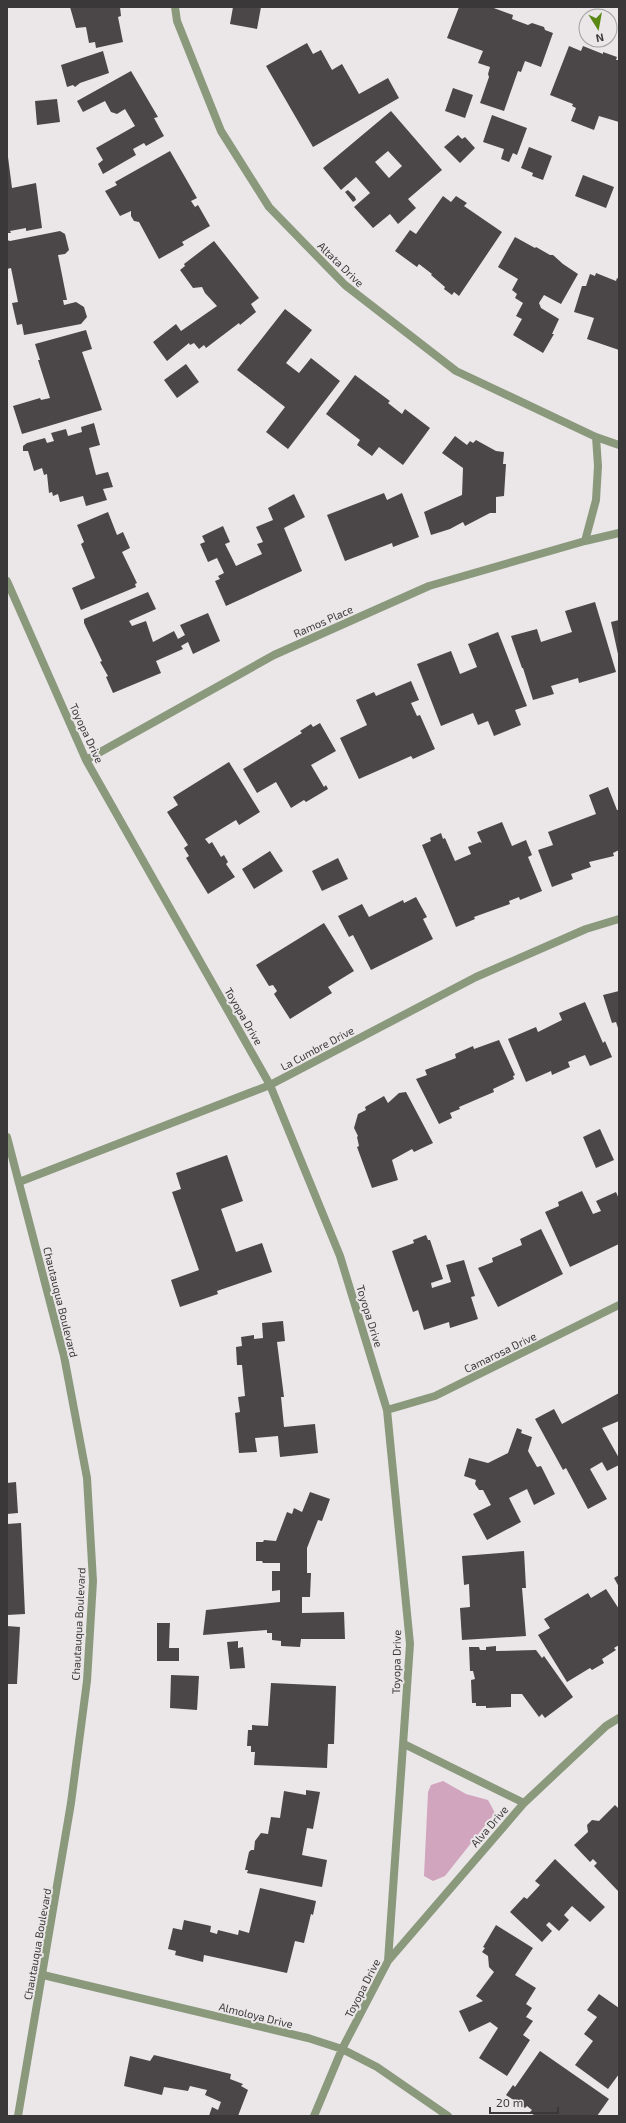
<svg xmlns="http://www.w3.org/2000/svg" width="626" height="2123" font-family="'Exo 2',sans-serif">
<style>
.green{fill:#d2a5be}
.building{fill:#4b4749;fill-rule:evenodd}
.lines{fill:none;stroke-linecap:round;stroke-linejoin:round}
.minor{stroke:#8a997c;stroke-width:8}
.tertiary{stroke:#8a997c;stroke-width:8}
.labels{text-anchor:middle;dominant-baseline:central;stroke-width:4;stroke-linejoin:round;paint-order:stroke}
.street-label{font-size:11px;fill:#3a3839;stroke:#ebe7e9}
</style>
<rect width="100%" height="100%" fill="#ebe7e9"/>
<!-- green -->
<path class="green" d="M443,1781l23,13 22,6 7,13 -50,63 -12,5 -9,-5 4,-84 3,-7z"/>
<!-- building -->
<path class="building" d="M70,7h50l1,9 -3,1 5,25 -27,6 -1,-6 -6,1 -3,-16 -10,1z
M233,7h28l-4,22 -27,-5z
M459,7h32l22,8 -1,4 16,6 4,-2 12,4 1,3 8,3 -12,34 -16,-6 -4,11 -3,-1 -14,40 -24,-8 9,-26 -1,-3 2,-7 -12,-4 5,-12 -36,-13z
M307,43l6,11 8,-4 11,20 10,-6 17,30 29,-16 11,20 -86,49 -47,-81z
M569,46l12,5 2,-5 20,8v-2l14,5 -1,3h3v62l-20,-6 -5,14 -23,-9 5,-13 -4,-2 1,-2 -23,-9z
M103,51l6,22 -29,10 -5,4 -2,-2 -6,2 -6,-22z
M131,71l27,46 -4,1 10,18 -18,10 -2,-3 -11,6 3,6 -33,19 -5,-10 5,-4 -7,-12 39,-22 -10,-17 -8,5 -6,-2 -6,-11 -22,11 -6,-11z
M453,88l20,7 -8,23 -20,-7z
M57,99l3,23 -23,3 -2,-24z
M391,111l51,59 -34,29 8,9 -18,16 -8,-10 -17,14 -19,-21 16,-14 -14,-16 -15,13 -18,-22zM388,151l14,15 -13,12 -14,-16z
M492,115l35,13 -10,27 -4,-2 -4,9 -8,-3 3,-10 -21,-7z
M458,135l4,4 3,-2 10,11 -15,15 -16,-16z
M529,147l23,9 -9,24 -11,-4 1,-3 -12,-5z
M170,151l27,47 -6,3 4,6 3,-2 12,21 -28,16 2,3 -25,14 -20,-37 -5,-1 -3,-5v-5l-11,5 -15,-25 12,-6 -2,-3z
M8,157l4,31 24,-5 6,45 -16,3v-3l-16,3 1,2h-4z
M583,175l31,12 -8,21 -31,-12z
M348,190l7,7 1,3 -3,2 -8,-10z
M443,196l8,6 5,-6 11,7 -3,3 38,26 -43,64 -5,-4 -2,3 -8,-6 1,-2 -14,-12 1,-1 -13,-10 -2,3 -22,-16 15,-21 6,4z
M60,231l5,3 4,16 -4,4 -7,1 9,45h-4l1,5 12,-3 8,5 3,10 -6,7 -57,11 -2,-11 -5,1 -5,-22 6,-1 -7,-34 -4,1v-29l3,1z
M515,237l20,11 1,-1 14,8h3l10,9 15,10 -17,30 -17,-9 -5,8 2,5 18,11 -7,15h2l-11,19 -30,-18 9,-16 -6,-3 7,-13 -8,-5 2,-4 -5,-4 6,-11 -20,-12z
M214,241l45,57 -8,6 5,8 -16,13 -1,-2 -33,25 -2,-3 -5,4 -5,-6 -4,2 -1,-2 -22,18 -14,-19 23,-18 5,7 36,-25 -12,-13 -3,-6 -9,1 -13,-18 5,-4 -1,-2z
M596,273l20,8 1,-3 2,1v71l-32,-11 7,-21 -20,-6 8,-26h4l4,-12 5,2z
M285,309l27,21 -26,33 13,10 12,-15 29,23 -52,68 -22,-17 19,-25 -48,-37z
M86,330l6,19 -10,3 20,58 -80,24 -9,-28 27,-8 1,2 9,-2 -12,-38h2l-5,-16z
M186,364l13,18 -22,16 -13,-18z
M355,375l35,26 -2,2 14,11 3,-5 25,19 -27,37 -24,-18 -7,9 -15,-11 3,-5 -34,-26z
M94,423l6,22 -11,3 7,27 12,-3 5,15 -10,2 4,11 -21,6 -3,-10 -23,6 -2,-8 -5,2 -1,-4 -3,1 -2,-19 -3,1 -2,-7 -8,3 -6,-20h-5v-5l4,-3 18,-5 2,5 7,-2 -3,-8 15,-4 2,7 14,-4 -1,-5z
M455,436l12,9 3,-4 3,2 3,-3 20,11 8,1 -1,12h3l-2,32 -8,1v16h-6l-25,13 -2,-4 -13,7 -19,6 -7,-23 38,-17 1,-27 -21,-15z
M384,493l3,7 15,-7 17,44 -26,10 -1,-4 -47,18 -18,-46z
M294,494l11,23 -21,11 18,43 -76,35 -11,-25 5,-2 -2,-3 6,-3 -7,-15 -9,4 -8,-18 5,-2 -3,-6 21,-10 7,16 -5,2 11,22 26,-12 -5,-10 6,-2 -7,-15 17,-7 -5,-12z
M108,512l9,23 6,-3 7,16 -8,4 15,31 -2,1 1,3 -55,23 -9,-22 23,-10 -14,-34 3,-2 -7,-17z
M148,592l8,17 -27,12 3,5 14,-5 7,21 21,-11 4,8 7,-4 -5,-10 28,-12 12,28 -27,13 -5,-12 -7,4 2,3 -27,12 5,12 -48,20 -7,-16 2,-1 -8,-14 2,-1 -18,-38v-4z
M595,602l21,70 -37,11 -1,-5 -27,8 3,8 -21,6 -10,-32h-1l-11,-32 26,-7 4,13 31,-10 -7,-21z
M619,620v34h-1l-7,-32z
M498,632l29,74 -12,4 6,15 -27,11 -6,-15 -10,4 -5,-12 -32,13 -24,-62 34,-13 9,23 17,-7 -9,-23z
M411,681l8,19 -8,3 6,13 3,-1 15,34 -22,10 -2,-3 -52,23 -19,-41 27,-13 -11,-25 18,-8 2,4z
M320,723l16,28 -25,14 13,22 2,-2 2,4 -22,13 -2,-2 -13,8 -15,-26 -19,11 -14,-24 59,-36 -2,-2 11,-7 2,3z
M229,762l31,50 -21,13 -3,-5 -31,19 4,5 3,-2 9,15 3,-2 4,7 -2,2 9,13 -27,17 -22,-36 3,-2 -5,-8 4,-3 -21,-33 11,-7 -5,-8z
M608,787l9,23h2v40l-6,3 1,3 -25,6 2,5 -20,7 2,5 -21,8 -14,-37 15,-5 -5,-13 48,-18 -7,-19z
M502,822l10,24 14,-6 6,15 -4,2 14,34 -22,9 -1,-3 -10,4 1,3 -36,13 1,2 -19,8 -34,-82 9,-4 -1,-3 11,-5 2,6 2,-1 10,23 16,-7 -3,-7 12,-5 2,1 -5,-11z
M270,851l13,20 -29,18 -12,-20z
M338,858l10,21 -26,12 -10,-20z
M416,897l11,20 -4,2 10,20 -62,31 -18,-35 -4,2 -11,-21 24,-12 7,13 34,-17 1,3z
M324,923l30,48 -26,16 4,6 -42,26 -16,-25 3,-3 -4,-6 -4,1 -13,-21z
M619,991v40l-3,-9 -4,1 -9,-28z
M585,1002l18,41 2,-2 7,16 -22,9 -5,-11 -17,7 2,5 -18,8 -1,-4 -25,11 -18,-43 28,-12 2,5 24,-12 -3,-7z
M499,1040l16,35 -2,1 1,3 -21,10 1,3 -35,15 1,2 -10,4 2,5 -13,6 -23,-45 11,-4 -2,-5 31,-12 -1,-4 18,-8 1,3z
M406,1092l27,51 -19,9 -2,-3 -20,11 6,20 -26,8 -15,-41 2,-1 -2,-9 1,-1 -4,-8 4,-14 8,-4 -1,-3 19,-11 4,7 11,-10z
M600,1129l14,31 -18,8 -13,-31z
M227,1155l16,46 -22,8 15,43 26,-9 10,29 -55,19 1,3 -38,13 -9,-27 28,-10 -27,-78 9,-3 -5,-16z
M582,1191l11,23 8,-3 -5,-10 20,-9 3,7v45l-49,23 -25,-55 14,-6 -1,-4z
M541,1229l22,45 -65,33 -20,-39 15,-6 -1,-4 30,-13 -2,-6z
M426,1235l2,5h2l13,39 -12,4 1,5 19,-6 -5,-17 18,-5 11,36 -4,1 7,22 -28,9 -1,-6 -25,8 -6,-20 -5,2 -21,-61 22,-8 -1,-3z
M283,1321l2,20 -8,1 7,55h-3l3,30 31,-3 3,29 -38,4 -2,-21 -23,2 2,14 -18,1 -4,-40 5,-1 -2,-15 7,-1 -3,-31h-5l-1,-18 6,-1 -1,-9 13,-2v4l9,-1 -1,-15z
M619,1393v28l-17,7 17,30v7l-12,6 -5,-9 -12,7 17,30 -19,10 -22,-41 -3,2 -28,-51 19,-10 8,15z
M517,1428l5,2 -1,3 11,4 -4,14 9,16 4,-1 14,28 -21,11 -7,-16 -18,9 12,24 -34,18 -14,-26 18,-9 -8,-15h-4l-4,-6 1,-4 -12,-4 5,-18 19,5 20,-10z
M16,1482l2,31 -11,1v-31z
M310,1492l20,7 -8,22 -4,-1 -11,28v25h4l-1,24h-8v16l42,-1 1,27h-44l-1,8 -19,-1v-5l-9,-1v-7h-5v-3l-64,5 3,-25 74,-8v-12l-8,1v-20h8v-8h-17l-1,-2h-6v-19h7l1,-2 12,1 11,-29 5,2 2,-6 8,4z
M21,1523l4,91 -18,1v-91z
M524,1551l2,37h-4l4,48 -64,4 -2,-32 10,-1 -1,-23 -5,1 -2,-29z
M619,1575v12l-5,-9z
M606,1589l13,20v36l-5,3 2,2 -14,9 2,4 -12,7 -2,-2 -23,14 -29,-47 12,-7 -6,-9 44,-26 3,5z
M157,1623h13l-1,25h10v13h-22z
M7,1626l13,1 -3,57h-10z
M238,1641v7l5,-1 2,21 -15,1 -3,-27z
M496,1646v5l40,-1 6,8 2,-2 29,41 -28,21 -3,-4 -3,3 -17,-23h-11v13l-25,1v-2h-10v-3h-4l-1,-23 4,-1 -2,-8h-3l-1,-24h10l1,3h6v-3z
M171,1675l28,1 -2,34 -27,-2z
M271,1683l65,3 -2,58h-6l-1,24 -73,-3 1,-13h-4v-6h-4l1,-16h4v-5l16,1z
M306,1790l14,2 -7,37 -6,-1 -5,27 25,5 -5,27 -75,-14 1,-3h-3l4,-18 2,-2h3l1,-9 6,-8 7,1 3,-17 9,1 4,-27 22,4z
M615,1805l4,4v83l-25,-26 3,-3 -4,-4 -3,3 -16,-17 14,-13 -1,-7 5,-5 7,1z
M555,1859l50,48 -15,15 -18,-16 -8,9 5,5 -10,11 -10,-9 -3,3 6,6 -10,11 -32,-30 14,-15 3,2 13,-14 -5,-4z
M260,1888l56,13 -3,14 -2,-1 -7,29 -9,-2 -8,32 -83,-18 -1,7 -28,-7 1,-4 -8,-2 5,-21 9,2 2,-10 27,6 -1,6 7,2 1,-4 20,5 1,-5 10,3z
M496,1925l37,23 -18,27 21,13 -10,16 6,4 -6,9 7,4 -10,14 7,5 -23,36 -28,-18 19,-30 -8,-6 -21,10 -10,-21 24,-10 -7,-5 18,-24 -5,-5 -1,-11 -6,-4 3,-4 -2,-1z
M599,1994l20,14v66l-11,15 -33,-24 18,-24 -9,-7 13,-17 -10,-7z
M540,2051l69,48 -12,17h-62l-5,-4 2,-2 -5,-4 -2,2 -19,-13 7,-10 2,2z
M154,2055l77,19 -1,5 13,5 -2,2 7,4 -10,26h-29l3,-9 6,3 3,-8 -16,-7 2,-5 -17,-4 -2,5 -24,-4 -2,8 -38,-9 6,-30 20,5z"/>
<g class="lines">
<!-- minor -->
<path class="minor" d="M175,7l2,14 44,110 48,76 76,78 111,86 140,66 23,8
M585,541l11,-41 2,-34 -2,-29
M7,581l79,179 184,325 70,171 47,154 23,234 -22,317 -46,88 -28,67
M86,760l188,-105 155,-69 156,-45 34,-8
M19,1182l251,-97 206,-108 110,-48 33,-10
M387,1410l48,-14 184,-91
M404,1744l120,59
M388,1961l136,-158 82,-77 13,-8
M43,1975l265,63 34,11 35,18 71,49"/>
<!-- tertiary -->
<path class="tertiary" d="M7,1137l57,219 23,122 6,103 -6,100 -16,122 -53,313"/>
</g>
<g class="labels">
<!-- street labels -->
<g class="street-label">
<text transform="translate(341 264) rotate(44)">Altata Drive</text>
<text transform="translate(323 621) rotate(-24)">Ramos Place</text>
<text transform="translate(87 733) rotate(65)">Toyopa Drive</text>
<text transform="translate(244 1016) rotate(60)">Toyopa Drive</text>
<text transform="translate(317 1048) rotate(-28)">La Cumbre Drive</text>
<text transform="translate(61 1302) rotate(76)">Chautauqua Boulevard</text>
<text transform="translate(370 1316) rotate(73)">Toyopa Drive</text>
<text transform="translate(500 1352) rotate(-26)">Camarosa Drive</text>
<text transform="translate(78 1624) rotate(-87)">Chautauqua Boulevard</text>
<text transform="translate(396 1662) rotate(-89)">Toyopa Drive</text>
<text transform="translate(489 1826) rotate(-49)">Alva Drive</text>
<text transform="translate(37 1944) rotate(-80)">Chautauqua Boulevard</text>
<text transform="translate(362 1988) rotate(-63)">Toyopa Drive</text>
<text transform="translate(256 2015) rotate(14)">Almoloya Drive</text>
</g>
</g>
<!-- border -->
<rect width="626" height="2123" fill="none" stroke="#3a3839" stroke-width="16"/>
<!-- north arrow -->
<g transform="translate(598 28) rotate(169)"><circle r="19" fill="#ebe7e9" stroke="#a4a1a3"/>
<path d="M0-3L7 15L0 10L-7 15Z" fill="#5b8715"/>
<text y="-6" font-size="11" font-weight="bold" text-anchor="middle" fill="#3a3839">N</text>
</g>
<!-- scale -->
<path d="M490 2107v6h68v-6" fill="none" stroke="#3a3839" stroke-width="2"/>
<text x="496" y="2107" font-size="12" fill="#3a3839" stroke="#ebe7e9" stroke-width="3" paint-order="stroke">20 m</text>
</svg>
